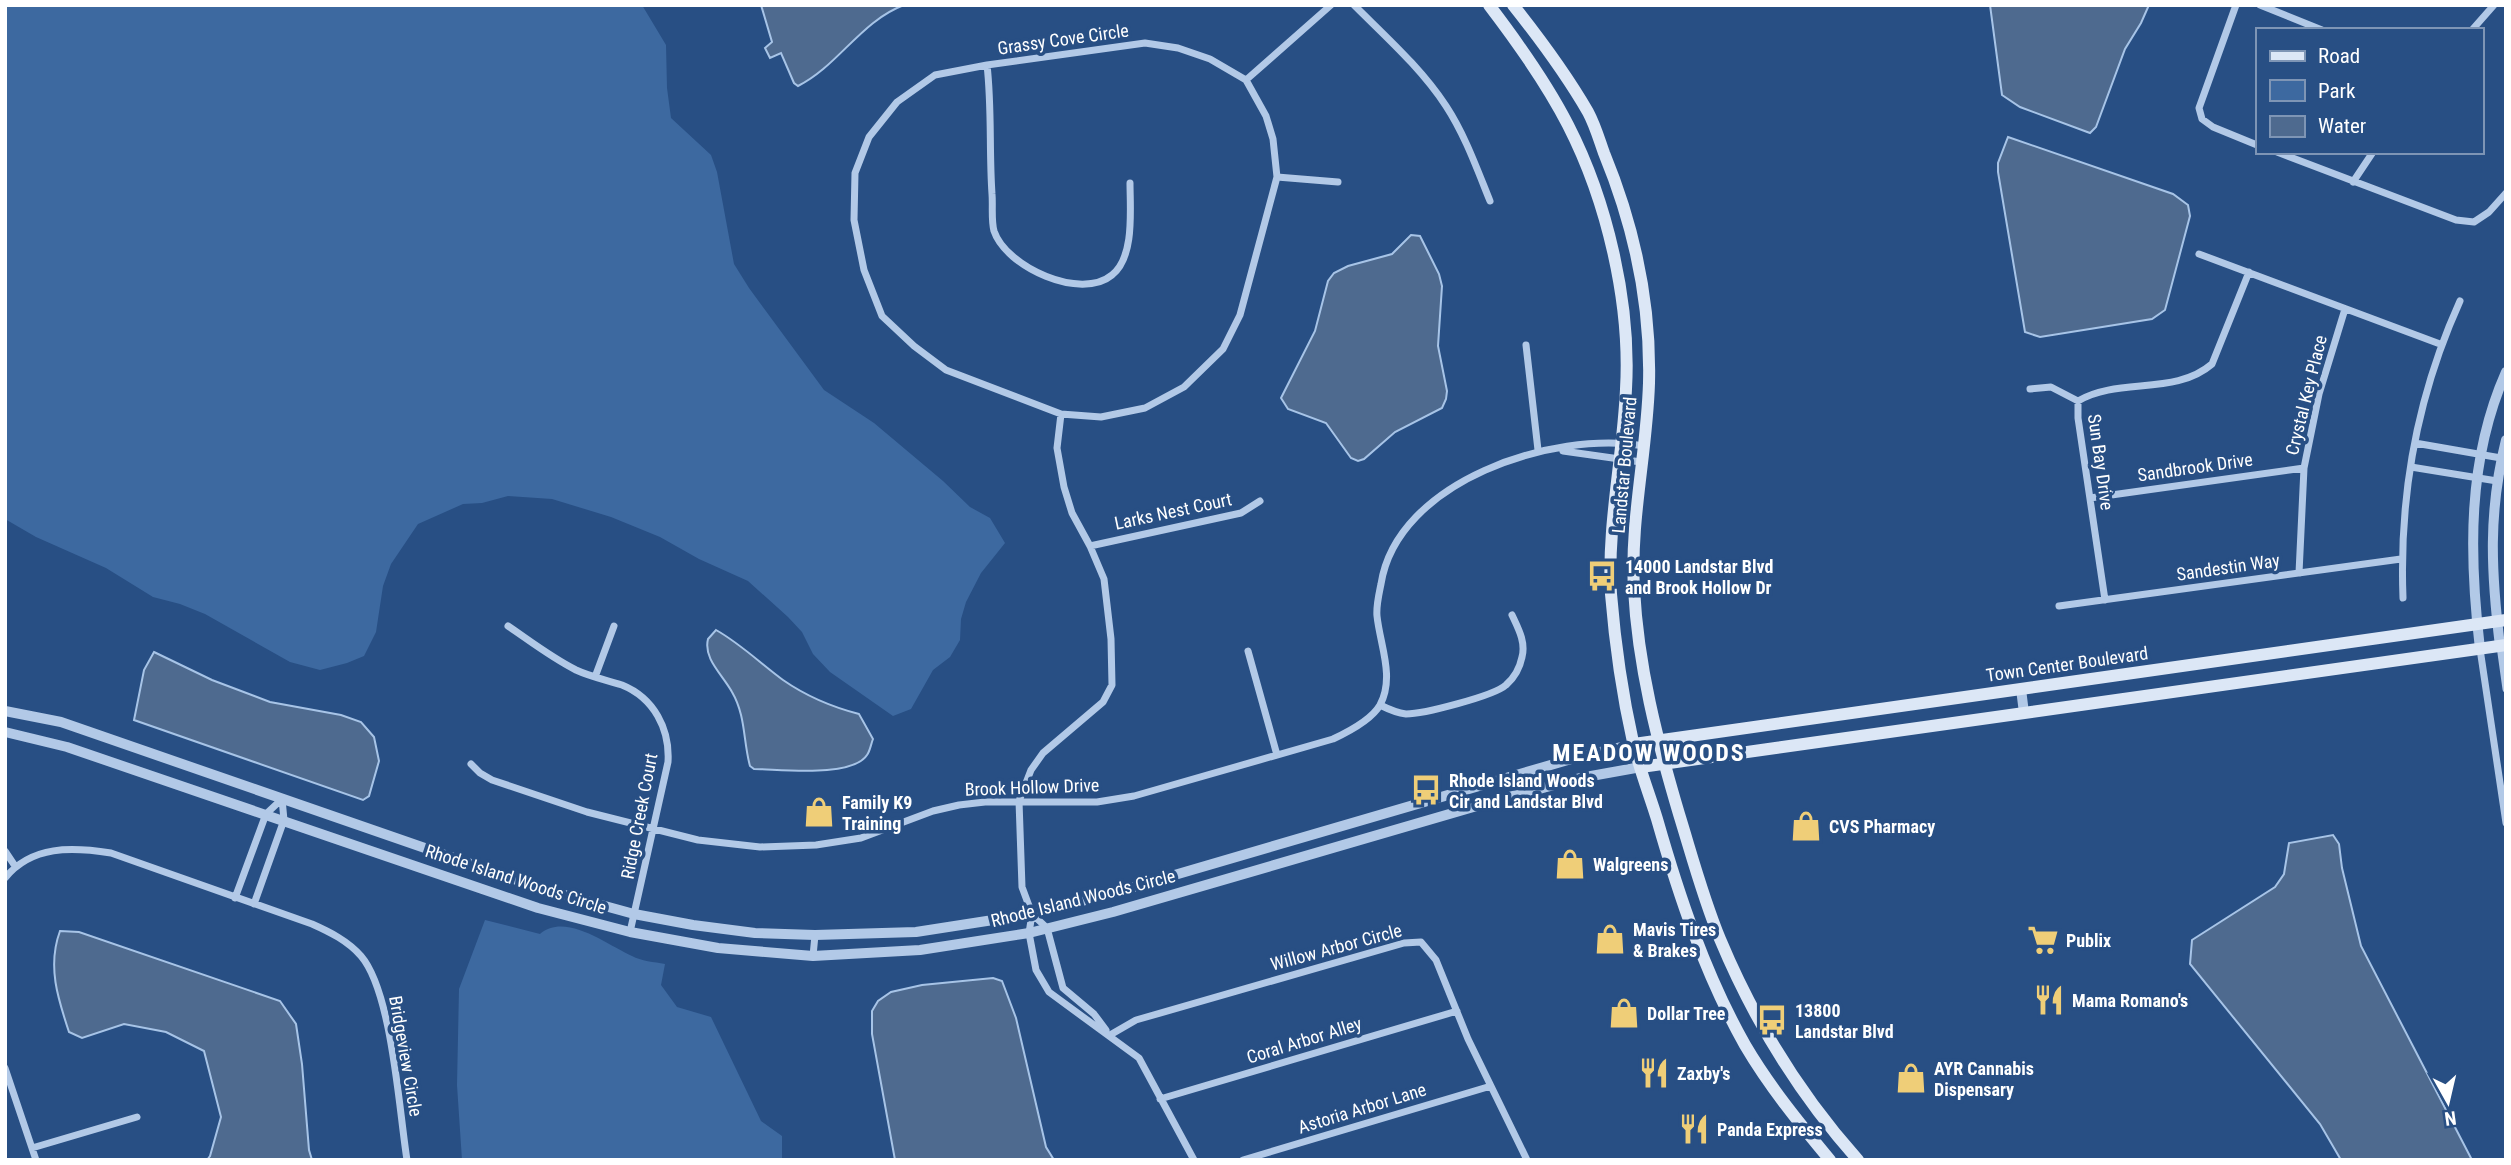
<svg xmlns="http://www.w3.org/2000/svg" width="2511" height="1165" font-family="'Roboto Condensed',sans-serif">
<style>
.green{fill:#3d69a0}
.water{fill:#4e6a8f;stroke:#a7c4e7;stroke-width:2}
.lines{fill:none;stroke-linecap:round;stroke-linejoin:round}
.minor{stroke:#b2c9e7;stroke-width:7}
.tertiary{stroke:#b2c9e7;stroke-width:10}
.secondary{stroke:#dce7f6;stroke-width:12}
.labels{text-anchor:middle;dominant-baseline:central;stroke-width:7;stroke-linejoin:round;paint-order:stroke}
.street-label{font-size:18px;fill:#fff;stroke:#284f84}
.poi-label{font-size:18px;font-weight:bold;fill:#fff;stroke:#284f84;text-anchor:start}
.district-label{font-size:24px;font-weight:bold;letter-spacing:2px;fill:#fff;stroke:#284f84}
</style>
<rect width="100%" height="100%" fill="#284f84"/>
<!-- green -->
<path class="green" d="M5,5h637l24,40 1,43 4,30 40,37 6,17 17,92 15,24 75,102 50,33 69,58 27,26 20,11 15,25 -24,30 -15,29 -5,17 -1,21 -10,17 -17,13 -22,39 -18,7 -63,-44 -17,-18 -11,-22 -14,-15 -40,-36 -49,-22 -39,-22 -49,-20 -59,-18 -44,-3 -26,7 -19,1 -45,20 -27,40 -8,22 -7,46 -12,24 -17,7 -27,7 -30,-8 -85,-48 -25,-10 -27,-7 -47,-29 -70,-31 -31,-18z
M485,920l55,14c26,-22 67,11 92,22 9,5 22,6 33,8l-4,21 16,22 34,10 50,104 21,15v24h-320l-5,-75 2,-96z"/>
<!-- water -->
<path class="water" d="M761,5h143c-43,16 -66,61 -106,81l-4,-3 -13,-30 -11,5 -5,-10 7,-6z
M1990,5h159l-8,18 -16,26 -29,78 -6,6 -70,-26 -18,-12z
M2008,137l165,57 15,11 2,11 -25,94 -13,9 -112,18 -15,-5 -27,-160v-9z
M1411,235l9,1 19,38 3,12 -4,60 9,45 -1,8 -4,9 -47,24 -31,27 -6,2 -7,-3 -25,-35 -38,-14 -7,-11 34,-67 13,-50 6,-8 14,-7 44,-12z
M716,630c25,14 45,34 67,50 23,16 49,27 76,34l14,25c-2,5 -3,12 -6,16 -15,23 -88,14 -113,14l-4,-3c-7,-25 -4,-50 -18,-74 -9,-17 -29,-33 -24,-53z
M154,652l58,28 58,22 71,13 20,7 13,15 5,24 -10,35 -6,4 -229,-80 10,-50z
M2333,835l6,9 3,24 19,78 111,214h-131l-21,-36 -130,-160 2,-24 83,-53 9,-13 5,-31z
M60,931l19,1 201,69 16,23 6,40 7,86 3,10h-105l3,-4 11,-39 -17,-66 -38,-19 -42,-8 -42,14 -13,-6c-11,-33 -22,-66 -9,-101z
M993,978l9,3 14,37 30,129 8,13h-159l-23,-126v-23l6,-10 13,-9 31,-7z"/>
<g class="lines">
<!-- minor -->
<path class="minor" d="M1354,5c32,32 67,63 92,101 19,29 31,63 44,95
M2236,5l-37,103 3,11 11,8 44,18
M2260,5l62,25
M2472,30l22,-25
M1145,43l33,5 32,11 36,21 20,36 7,23 4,38 -37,138 -17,34 -39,38 -39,21 -44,9 -40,-3 -115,-44 -32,-24 -32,-30 -18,-46 -10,-50 1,-47 14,-36 28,-35 38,-27 52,-10z
M987,65c5,43 2,85 5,129 1,11 -1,26 2,37 12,36 87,70 118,44 23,-18 18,-66 18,-92
M1246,80l85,-75
M2277,152l179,68 18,2 15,-10 17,-19
M1277,177l61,5
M2353,182l20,-30
M2199,254l241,90
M1526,345l12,105
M2030,389l21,-2 27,14
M2078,401c41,-24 97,-5 134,-37l37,-92
M2078,401v17l27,182
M1061,414l-4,34 7,39 8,26 18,33 14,33 7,60 1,46 -9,17 -60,51 -12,17 -12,31 3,86 10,27 -3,19 7,37 13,22 90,66 55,102
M2415,443l86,15
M1563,451l78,11
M2411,467l86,14
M2090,498l214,-30
M1090,546l151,-33 19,-12
M2299,573l5,-105 15,-74 26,-85
M2403,598c-4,-104 14,-202 57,-297
M2059,606l342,-47
M508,626c22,15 44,32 68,44 15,7 31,10 46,15 32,13 48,44 46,77l-38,170
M2500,646l6,43
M2480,649l26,174
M1248,651l29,104
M595,677l19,-51
M1380,705c8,4 17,8 26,9 17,0 88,-18 100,-29 8,-7 14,-18 16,-28 4,-15 -4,-29 -10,-42
M471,764l9,9 12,7 95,32 111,28 62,7 56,-2 45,-7 72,-27 26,-6 26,-3h112l37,-6 199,-57c15,-7 39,-20 47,-34 15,-28 0,-60 -3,-89 -1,-10 2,-22 4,-32 16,-103 173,-154 263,-138
M5,851l10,15
M5,878c27,-33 67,-31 106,-25l201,71c18,8 36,17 49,32 31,36 38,154 46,204
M235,898l31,-84 16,-15
M254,904l30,-84 -2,-21
M1032,914l15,14 16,60 31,26 12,16
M813,956l2,-21
M1110,1035l26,-15 268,-77 17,-1 15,18 32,79 59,121
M5,1068l31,92
M1160,1099l297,-88
M32,1148l105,-31
M1243,1160l248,-74"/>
<!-- tertiary -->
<path class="tertiary" d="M2500,646c-9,-74 -12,-134 6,-206
M2480,649c-11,-94 -13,-189 26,-277
M2021,689l3,24
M5,711l56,11 482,167 91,25 59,11 62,8 60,2 101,-3 116,-18 81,-21 465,-136 56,-13
M5,732l62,15 471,161 92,24 88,16 95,8 107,-6 109,-17 84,-21 381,-111 86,-23 61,-11"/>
<!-- secondary -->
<path class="secondary" d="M1489,5c29,38 57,77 79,120 39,76 63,178 58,264 -3,68 -19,137 -15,205 4,49 11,99 22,148 6,26 16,51 24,77 22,77 48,155 88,226 24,41 55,79 85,115
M1513,5c27,34 53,69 75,107 7,13 11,27 16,41 30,73 47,151 45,230 -2,69 -19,137 -15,206 4,77 23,151 45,225 13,42 24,84 41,125 33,79 80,156 138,221
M1634,744l872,-124
M1641,767l865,-122"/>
</g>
<!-- icons -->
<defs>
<g id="bus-bare" transform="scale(2.415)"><path d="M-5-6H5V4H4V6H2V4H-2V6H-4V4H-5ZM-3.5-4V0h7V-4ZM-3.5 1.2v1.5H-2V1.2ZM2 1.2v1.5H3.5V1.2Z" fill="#efce78" stroke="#284f84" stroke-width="2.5" paint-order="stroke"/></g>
<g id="shop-bare" transform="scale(2.415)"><path d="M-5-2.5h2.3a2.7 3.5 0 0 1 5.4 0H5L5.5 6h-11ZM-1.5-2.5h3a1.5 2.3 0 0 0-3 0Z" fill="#efce78" stroke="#284f84" stroke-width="2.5" paint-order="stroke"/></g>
<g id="supermarket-bare" transform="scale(2.415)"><path d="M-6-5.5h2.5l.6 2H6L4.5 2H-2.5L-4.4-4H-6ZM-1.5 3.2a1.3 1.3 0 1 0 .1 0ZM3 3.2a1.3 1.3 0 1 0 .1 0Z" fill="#efce78" stroke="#284f84" stroke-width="2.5" paint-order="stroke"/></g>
<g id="restaurant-bare" transform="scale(2.415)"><path d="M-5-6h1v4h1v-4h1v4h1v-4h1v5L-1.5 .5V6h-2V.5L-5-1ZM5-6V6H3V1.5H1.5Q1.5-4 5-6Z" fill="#efce78" stroke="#284f84" stroke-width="2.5" paint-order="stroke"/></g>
</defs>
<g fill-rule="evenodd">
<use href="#bus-bare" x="1602" y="576"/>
<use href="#bus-bare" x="1426" y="790"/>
<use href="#shop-bare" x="819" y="812"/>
<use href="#shop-bare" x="1806" y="826"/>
<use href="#shop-bare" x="1570" y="864"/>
<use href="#shop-bare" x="1610" y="939"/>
<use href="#supermarket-bare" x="2043" y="940"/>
<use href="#restaurant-bare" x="2049" y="1000"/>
<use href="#shop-bare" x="1624" y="1013"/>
<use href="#bus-bare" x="1772" y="1020"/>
<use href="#restaurant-bare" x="1654" y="1073"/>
<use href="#shop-bare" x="1911" y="1078"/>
<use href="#restaurant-bare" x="1694" y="1129"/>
</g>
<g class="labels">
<!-- street labels -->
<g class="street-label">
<text transform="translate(1063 39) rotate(-8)">Grassy Cove Circle</text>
<text transform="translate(2306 395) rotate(-76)">Crystal Key Place</text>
<text transform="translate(2101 462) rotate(82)">Sun Bay Drive</text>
<text transform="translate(1624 465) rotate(-85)">Landstar Boulevard</text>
<text transform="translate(2195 467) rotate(-8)">Sandbrook Drive</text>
<text transform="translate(1173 511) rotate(-12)">Larks Nest Court</text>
<text transform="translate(2228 567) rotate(-8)">Sandestin Way</text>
<text transform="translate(2067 664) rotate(-8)">Town Center Boulevard</text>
<text transform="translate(1032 787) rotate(-2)">Brook Hollow Drive</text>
<text transform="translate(639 816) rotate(-79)">Ridge Creek Court</text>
<text transform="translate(516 879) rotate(18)">Rhode Island Woods Circle</text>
<text transform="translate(1083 898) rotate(-14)">Rhode Island Woods Circle</text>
<text transform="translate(1336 947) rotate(-15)">Willow Arbor Circle</text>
<text transform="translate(1304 1040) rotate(-17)">Coral Arbor Alley</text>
<text transform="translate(406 1056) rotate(80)">Bridgeview Circle</text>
<text transform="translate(1362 1108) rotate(-17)">Astoria Arbor Lane</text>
</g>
<!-- poi labels -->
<g class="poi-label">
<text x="1625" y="566">14000 Landstar Blvd<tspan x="1625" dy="21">and Brook Hollow Dr</tspan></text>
<text x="1449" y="780">Rhode Island Woods<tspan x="1449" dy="21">Cir and Landstar Blvd</tspan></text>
<text x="842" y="802">Family K9<tspan x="842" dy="21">Training</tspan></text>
<text x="1829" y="826">CVS Pharmacy</text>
<text x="1593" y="864">Walgreens</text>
<text x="1633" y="929">Mavis Tires<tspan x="1633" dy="21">&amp; Brakes</tspan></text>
<text x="2066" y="940">Publix</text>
<text x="2072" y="1000">Mama Romano's</text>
<text x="1795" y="1010">13800<tspan x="1795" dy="21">Landstar Blvd</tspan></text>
<text x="1647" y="1013">Dollar Tree</text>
<text x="1934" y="1068">AYR Cannabis<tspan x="1934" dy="21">Dispensary</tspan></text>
<text x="1677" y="1073">Zaxby's</text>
<text x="1717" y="1129">Panda Express</text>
</g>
<!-- district labels -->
<g class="district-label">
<text x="1649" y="753">MEADOW WOODS</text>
</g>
</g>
<!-- border -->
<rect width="2511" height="1165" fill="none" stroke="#ffffff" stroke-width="14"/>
<!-- legend -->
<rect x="2256" y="28" width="228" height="126" fill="#284f84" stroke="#7e95b5" stroke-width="2"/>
<rect x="2270" y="51" width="35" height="10" fill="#dce7f6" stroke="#7e95b5" stroke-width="2"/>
<text x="2318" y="63" font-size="21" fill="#ffffff">Road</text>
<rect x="2270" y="80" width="35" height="21" fill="#3d69a0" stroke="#7e95b5" stroke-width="2"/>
<text x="2318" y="98" font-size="21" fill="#ffffff">Park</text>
<rect x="2270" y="116" width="35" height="21" fill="#4e6a8f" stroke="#7e95b5" stroke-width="2"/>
<text x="2318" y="133" font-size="21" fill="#ffffff">Water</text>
<!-- north arrow -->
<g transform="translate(2448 1102) rotate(172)" stroke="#284f84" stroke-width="5" paint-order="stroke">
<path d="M0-5L12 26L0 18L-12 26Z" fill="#ffffff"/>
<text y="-10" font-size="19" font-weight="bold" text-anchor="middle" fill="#ffffff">N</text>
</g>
</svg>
